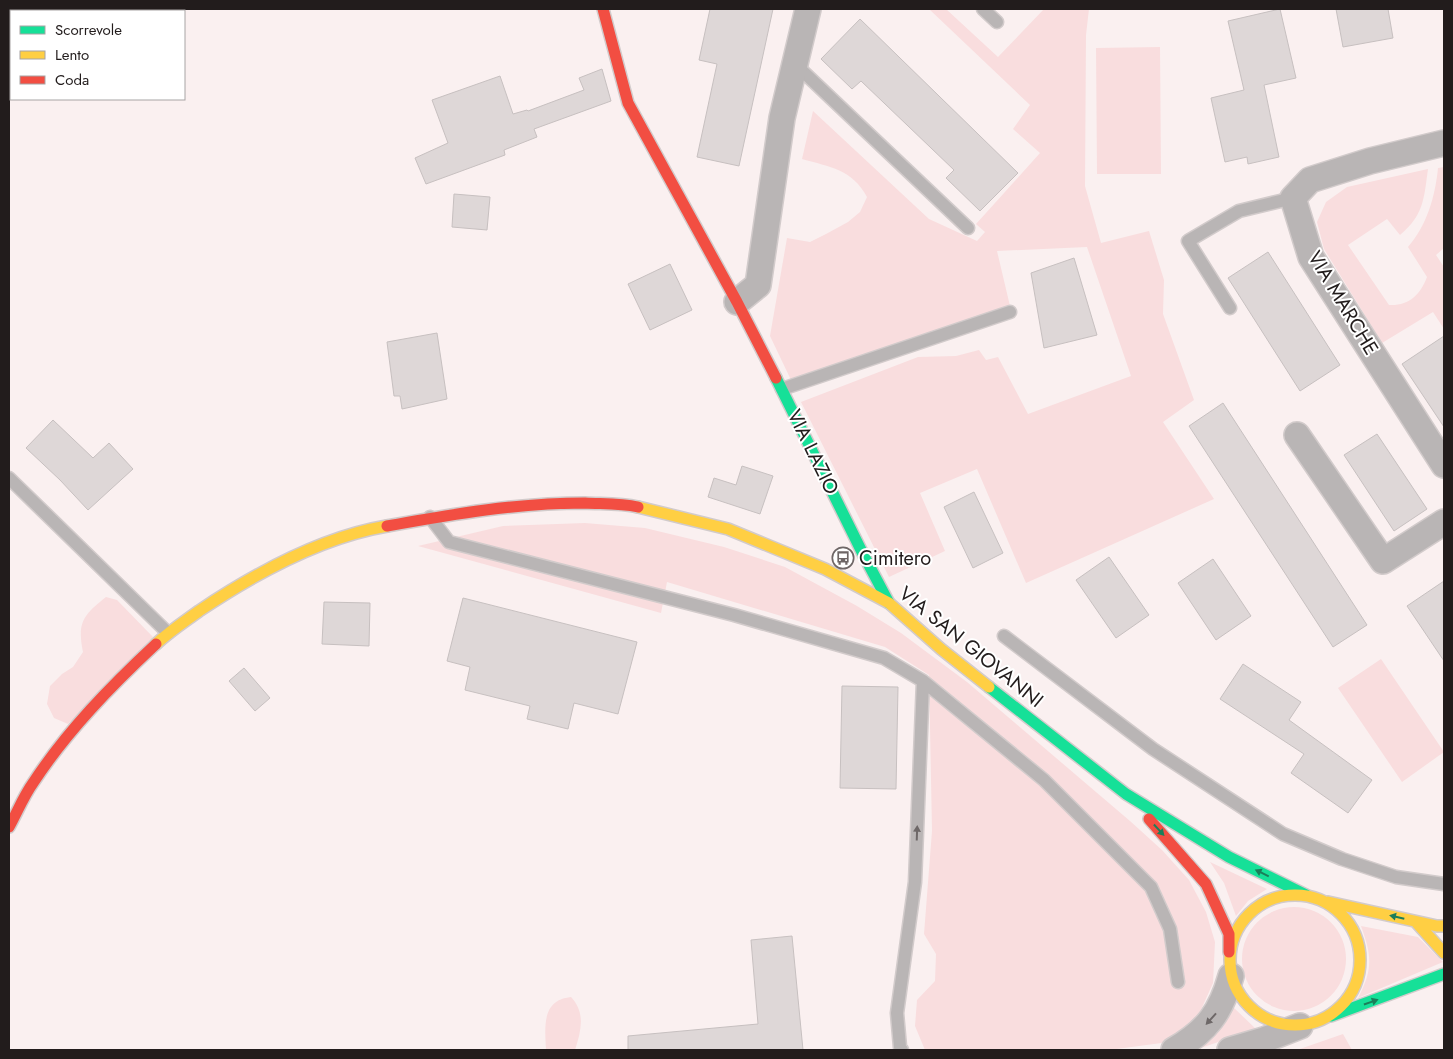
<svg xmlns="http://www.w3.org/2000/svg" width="1453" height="1059" font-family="Jost,sans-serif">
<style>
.green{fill:#f9ddde}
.building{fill:#ded7d7;stroke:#c7c0c0}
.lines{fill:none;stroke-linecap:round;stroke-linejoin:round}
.lane-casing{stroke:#d2cbcb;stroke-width:15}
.street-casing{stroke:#d2cbcb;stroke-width:28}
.fast-casing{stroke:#d2cbcb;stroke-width:14}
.slow-casing{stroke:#d2cbcb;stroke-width:14}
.jam-casing{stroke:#d2cbcb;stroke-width:14}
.lane{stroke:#b9b5b5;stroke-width:12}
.street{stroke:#b9b5b5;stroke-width:25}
.fast{stroke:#16e098;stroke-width:11}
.slow{stroke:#ffcf43;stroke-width:11}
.jam{stroke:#f24e42;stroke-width:11}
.oneway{fill:#1c7e5a}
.oneway2{fill:#6e6868}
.labels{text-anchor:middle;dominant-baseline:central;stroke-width:4;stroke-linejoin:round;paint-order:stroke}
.street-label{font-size:20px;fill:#221c1c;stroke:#fff}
.poi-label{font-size:20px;fill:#221c1c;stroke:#fff;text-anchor:start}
</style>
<rect width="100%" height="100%" fill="#faf0f0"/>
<!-- green -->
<path class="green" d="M929,9h17l52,48 46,-48h45l-3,26 -1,151 16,57 48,-12 15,49 -1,34 31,86 -31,22 51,77 -188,84 -49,-114 -57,24 25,58 -56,26 -88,-175 117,-45 38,-1 23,-6 7,10 12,-3 30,57 103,-38 -44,-129 -90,4 13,55 -219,74 -21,-44 17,-98 23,4 16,-8 22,-12 12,-10 7,-15c-15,-28 -37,-30 -65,-38l11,-48 116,108 48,22 8,-9 -9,-8 64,-71 -27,-24 17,-24z
M1160,47l1,127h-64l-1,-126z
M1444,167v81l-8,7 8,12v62l-11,-17 -51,31 -58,-94 -7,-27 9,-20 21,-15 81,-18c-4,29 -4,46 -28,66l-13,-16 -39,26 41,60c20,1 31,-10 38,-28l-19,-30c19,-22 27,-50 30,-79z
M585,523l60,5 79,19 61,20 72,39 44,27 66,49 163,139 32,29 27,30 17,32 9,30 -2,41 -17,38 -27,21 -60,8h-184l-10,-24 2,-26 18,-19 1,-27 -12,-20 8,-103 -3,-156 -44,-28 -218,-65 -6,31 -243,-67 85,-20z
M106,597l11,3 36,37 -85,87 -14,-6 -7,-14 3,-18 12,-12 11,-7 10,-15c-6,-29 0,-37 23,-55z
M1381,659l63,93 -42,30 -64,-94z
M1210,862l57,27 -19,12 -12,15 -12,-33z
M1242 959a52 52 0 1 1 104 0a52 52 0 1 1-104 0Z
M1361,926l57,11 25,25 -85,36c15,-29 14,-42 3,-72z
M571,997c15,16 10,34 4,53h-29c-1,-22 -5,-50 25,-53z
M1232,1006l24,23 -61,21z
M1343,1034l9,16h-55z"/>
<!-- building -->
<path class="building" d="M710,9h63l-34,157 -42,-9 20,-93 -18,-4z
M1280,9l16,69 -32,7 15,72 -31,7 -1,-7 -22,5 -14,-64 33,-8 -16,-69z
M1336,9h52l5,29 -50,9z
M860,19l158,154 -38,38 -34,-33 8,-8 -93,-89 -9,8 -31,-30z
M602,69l9,32 -77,28 3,8 -33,13 1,5 -79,29 -11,-26 33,-15 -16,-43 68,-24 13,38 14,-4 1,1 56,-21 -5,-12z
M454,194l36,3 -3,33 -35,-3z
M1268,252l72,113 -40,26 -72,-113z
M1074,258l23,77 -53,13 -13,-75z
M670,264l22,46 -42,20 -22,-46z
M437,333l10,66 -45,10 -2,-13h-6l-7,-54z
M1444,336v91l-42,-63z
M1223,403l144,222 -34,22 -144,-221z
M53,420l40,38 16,-15 24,26 -45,41 -28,-30 -34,-32z
M1377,434l50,75 -33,22 -50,-76z
M742,466l31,10 -13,38 -52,-17 6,-19 22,7z
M974,492l29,61 -30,15 -29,-61z
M1109,557l40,58 -33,23 -40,-58z
M1213,559l38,57 -35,24 -38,-57z
M1444,581v80l-37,-55z
M463,598l174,44 -19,72 -44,-11 -6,26 -41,-10 3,-13 -65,-16 5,-23 -23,-6z
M324,602l46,1 -1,43 -47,-2z
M1243,664l58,38 -12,18 83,60 -24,33 -57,-40 13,-19 -84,-55z
M244,668l26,30 -15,13 -26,-30z
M842,686l56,1 -2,102 -56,-1z
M792,936l11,114h-175v-14l130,-12 -7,-84z"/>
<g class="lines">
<!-- lane casing -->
<g class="lane-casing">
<path id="lane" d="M983,9l14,13
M795,64l173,164
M1230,308l-42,-67 51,-30 54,-13
M782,389l228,-77
M9,478l159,155
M430,517l19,25 285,73 150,43 39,23 121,99 107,107 19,42 8,53
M1004,636l149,113 130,85 59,25 54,18 48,7
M902,1050l-2,-3 -3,-34 18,-131 8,-201"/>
</g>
<!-- street casing -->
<g class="street-casing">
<path id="street" d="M1444,143l-74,18 -60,19 -17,18 18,59 133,208
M737,302l21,-17 24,-167 26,-109
M1297,435l86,126 61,-39
M1174,1050c33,-19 47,-38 57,-74
M1230,1050l34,-10 36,-14"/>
</g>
<!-- fast casing -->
<g class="fast-casing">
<path id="fast" d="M776,378l86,174 27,51
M989,687l137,107 103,63 77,38
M1331,1016l113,-42"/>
</g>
<!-- slow casing -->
<g class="slow-casing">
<path id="slow" d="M638,507l90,22 97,40 64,34 52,46 48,38
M156,644c14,-13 28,-22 43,-33 55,-37 123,-74 188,-85
M1230 960a65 65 0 1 1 130 0a65 65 0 1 1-130 0Z
M1328,902l109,24h7
M1416,922l28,31"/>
</g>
<!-- jam casing -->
<g class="jam-casing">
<path id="jam" d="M603,9l25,94 109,199 39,76
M387,526c67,-12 130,-23 198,-23 18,1 35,0 53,4
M1149,819l57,65 23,50v18
M9,827c8,-14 14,-30 24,-44 34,-52 78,-97 123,-139"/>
</g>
<!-- lane -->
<use href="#lane" class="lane"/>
<!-- street -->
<use href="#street" class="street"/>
<!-- fast -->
<use href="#fast" class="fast"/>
<!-- slow -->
<use href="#slow" class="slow"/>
<!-- jam -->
<use href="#jam" class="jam"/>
</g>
<!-- one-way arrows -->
<defs><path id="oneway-solid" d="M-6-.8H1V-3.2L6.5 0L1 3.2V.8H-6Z" transform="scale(1.25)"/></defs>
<g class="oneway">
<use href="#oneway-solid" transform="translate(1159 830) rotate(47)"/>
<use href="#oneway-solid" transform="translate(1262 873) rotate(-154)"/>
<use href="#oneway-solid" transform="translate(1397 917) rotate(-167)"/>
<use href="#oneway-solid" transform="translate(1371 1002) rotate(-19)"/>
</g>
<g class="oneway2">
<use href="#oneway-solid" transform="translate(917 833) rotate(-88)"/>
<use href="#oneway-solid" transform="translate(1211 1019) rotate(132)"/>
</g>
<!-- icons -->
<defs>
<g id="bus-ring" transform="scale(1.125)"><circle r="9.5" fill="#fff" stroke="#6e6666" stroke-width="1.5"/><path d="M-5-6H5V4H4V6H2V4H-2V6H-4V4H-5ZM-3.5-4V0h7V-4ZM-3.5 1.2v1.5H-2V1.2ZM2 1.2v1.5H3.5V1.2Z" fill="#6e6666"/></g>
</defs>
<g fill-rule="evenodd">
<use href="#bus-ring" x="843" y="558"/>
</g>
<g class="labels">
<!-- street labels -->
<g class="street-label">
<text transform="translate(1343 303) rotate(59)">VIA MARCHE</text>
<text transform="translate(813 452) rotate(64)">VIA LAZIO</text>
<text transform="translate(971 647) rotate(39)">VIA SAN GIOVANNI</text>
</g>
<!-- poi labels -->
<g class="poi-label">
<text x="859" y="558">Cimitero</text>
</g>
</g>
<!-- border -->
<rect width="1453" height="1059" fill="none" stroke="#221c1c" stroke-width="20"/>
<!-- legend -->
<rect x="10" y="10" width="175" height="90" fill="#ffffff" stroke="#a7a4a4"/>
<rect x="20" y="26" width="25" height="8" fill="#16e098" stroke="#a7a4a4"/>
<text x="55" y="35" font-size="15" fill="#221c1c">Scorrevole</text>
<rect x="20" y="51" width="25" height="8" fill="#ffcf43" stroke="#a7a4a4"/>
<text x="55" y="60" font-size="15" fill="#221c1c">Lento</text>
<rect x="20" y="76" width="25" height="8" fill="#f24e42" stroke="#a7a4a4"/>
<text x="55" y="85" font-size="15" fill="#221c1c">Coda</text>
</svg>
